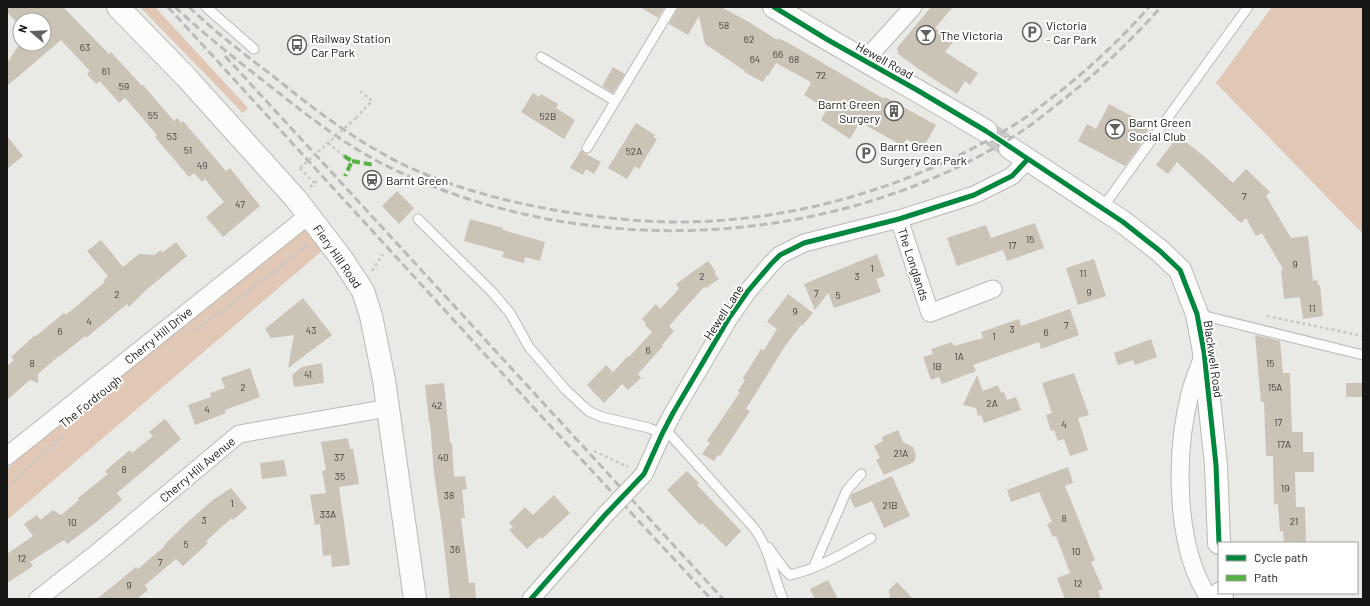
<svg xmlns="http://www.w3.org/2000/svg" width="1370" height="606" font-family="Barlow,sans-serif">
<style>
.green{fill:#e1c7b5}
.building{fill:#cbc3b5}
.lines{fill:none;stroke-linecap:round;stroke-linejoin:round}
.tertiary-tunnel{stroke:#c9c9c6;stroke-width:22;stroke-dasharray:22 11;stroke-linecap:butt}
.service-casing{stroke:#b9b9b6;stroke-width:11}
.minor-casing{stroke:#b9b9b6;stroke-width:19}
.tertiary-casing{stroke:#b9b9b6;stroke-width:24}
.path{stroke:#c8c8c7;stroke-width:2.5;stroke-dasharray:3 3;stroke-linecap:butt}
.service{stroke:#fcfcfb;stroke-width:9}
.minor{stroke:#fcfcfb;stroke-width:17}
.tertiary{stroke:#fcfcfb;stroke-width:22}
.rail{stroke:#babab9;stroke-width:3;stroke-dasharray:8 4;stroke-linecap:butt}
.minor-bridge-casing{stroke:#b9b9b6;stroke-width:19;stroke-linecap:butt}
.path-bridge{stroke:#c8c8c7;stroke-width:2.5;stroke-dasharray:3 3;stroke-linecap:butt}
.minor-bridge{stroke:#fcfcfb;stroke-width:17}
.quiet{stroke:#55b144;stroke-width:4;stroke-dasharray:8 4;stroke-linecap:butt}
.cycleway-casing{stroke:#fffffe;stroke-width:8}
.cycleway{stroke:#00873e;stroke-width:5}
.labels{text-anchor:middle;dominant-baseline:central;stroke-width:4;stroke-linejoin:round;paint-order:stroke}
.number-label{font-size:10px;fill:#43413c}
.poi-label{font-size:12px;fill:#161614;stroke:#fffffe;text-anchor:start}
.street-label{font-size:12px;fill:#161614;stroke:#fffffe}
</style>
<rect width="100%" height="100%" fill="#e9e9e5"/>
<!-- green -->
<path class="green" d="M140,7h15l93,101 -5,5z
M1272,7h91v227l-147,-151z
M302,226l21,24 -316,270v-52z"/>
<!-- building -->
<path class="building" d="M7,7h56l46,47 2,-2 31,34 1,-1 31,36 3,-3 4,5 2,-2 43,50 4,-3 30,38 -37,31 -17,-20 18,-15 -19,-23 -3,3 -8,-9 -5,4 -34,-40 2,-2 -32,-37 -6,5 -19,-22 -4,3 -9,-10 3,-3 -29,-31 -54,46v-23l13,-20 24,1v-24h-24v6l-13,-14z
M640,7h25l-7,11z
M678,7h43l28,15 28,18 1,-2 14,7 92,54 1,-2 51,28 -13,23 -16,-9 -4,7 -43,-24 -10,17 -29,-19 6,-11 -23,-14 7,-12 -2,-2 -33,-18 -8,13 -1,-1 -4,7 -19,-10 1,-1 -40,-27 -6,-28 -11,19 -19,-11z
M931,7h22l-18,21 18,14 -8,10 33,21 -8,12 -5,-4 -8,13 -31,-20 -28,-20 -1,-6z
M613,67l12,7 -12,19 -11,-7z
M533,93l6,4 2,-3 17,10 -2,4 19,12 -11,19 -43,-27z
M1109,104l41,22 -11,21 -14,19 -47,-25 9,-17 9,5z
M636,123l19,12 -2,2 4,2 -18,30 -4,-3 -8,13 -19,-11z
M7,136l16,20 -16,13z
M1178,136l26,20 29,27 13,-14 24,23 -4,4 25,42 17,-2 5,45 4,-1 1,5h2l3,31 -20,3 -3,-22 -16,2 -3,-29 2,-1 -21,-36 -6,3 -10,-18 -5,5 -64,-61 -9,12 -12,-9z
M581,150l3,3 17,9 -7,12 -8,-5 -3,6 -13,-7z
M397,191l17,17 -15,16 -17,-18z
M470,219l33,9v2l42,12 -5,19 -15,-4 -1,6 -22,-6 2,-5 -40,-11z
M1035,223l9,25 -37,13 -4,-11 -46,16 -10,-28 39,-13 5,13z
M101,240l22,27 16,-13 15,1 7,-5 1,3 14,-11 11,14 -42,35 -16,16 -2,-3 -41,34 -1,-2 -25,20v-1l-22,19v9l-8,-3 -23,20v-34l7,-6 -3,-3 24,-22 1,1 28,-23 2,2 39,-33 -2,-1 5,-5 -21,-25z
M877,254l8,22 -9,3 5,13 -47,16 -6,-15 -13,17 -11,-26z
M1094,259l12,37 -28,9 -12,-37z
M708,261l8,11 -2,1 5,6 -13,9 -2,-1 -35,39 5,5 -12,14 1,1 -25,28 3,4 -13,12 -6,-6 -18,19 -17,-18 19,-20 7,7 15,-16 1,1 23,-25 -7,-7 1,-2 -4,-4 14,-15 4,5 19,-20 -3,-5z
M788,294l25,19 -11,13 -1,-1 -16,21 -39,63 4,2 -30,45 -2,-1 -4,6 -12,-7 8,-11 -3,-2 33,-49 -2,-1 7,-11 -2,-2 18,-29 3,1 13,-21 -10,-7z
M303,298l29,37 -44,33 6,-33 -23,3 -6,-9z
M1070,309l9,26 -38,14 -2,-7 -66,23 3,6 -34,13 -3,-7 -8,3 -8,-23 10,-3 -2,-5 21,-7 2,4 29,-8 -2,-6 38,-13 2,7z
M1255,335l25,6 3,32h7l2,59h11v20h11v20h-19l1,35h9l1,36h-22l-1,-12 -3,1 -2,-28h-4l-1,-48h-7l-2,-54h-3z
M1151,339l6,18 -22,8 -2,-5 -15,5 -4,-12z
M322,363l2,20 -30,4 -2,-12 10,-8z
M250,368l10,29 -35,13 1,3 -31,12 -7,-20 23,-8 -1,-4 15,-5 -4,-10z
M1074,373l15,42 -11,3 10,32 -18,6 -6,-17 -6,2 -4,-11 -3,1 -5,-16 6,-2 -10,-30z
M977,375l6,16 15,-6 3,8 3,-1 3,8 9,-3 5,13 -37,13 -3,-8 -3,1 -2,-8 -13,-3z
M444,383l6,60h2l2,34 11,-1 2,13 -5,1 3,28h-4l8,65h6l1,16h-26l-8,-71 -8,-55 -4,-51h-1l-4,-37z
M1346,383h17v14h-17z
M165,419l16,20 -64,54 5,7 -28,24 -27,20 -3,-4 -34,22 3,4 -26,17v-29l26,-18 -9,-12 13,-9 3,5 13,-10 8,5 18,-15 -1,-2 30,-24 -3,-3 25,-21 2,3 21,-17 -4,-4z
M898,430l5,12 10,5 3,9 -2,6 -30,13 -8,-15 4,-2 -6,-12 9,-5 -1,-4z
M348,438l2,11h3l6,35 -20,3 11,78 -18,2 -1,-12 -8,1 -3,-32 -5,1 -5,-30 16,-2 -4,-22 4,-1 -5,-28z
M284,460l3,16 -25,3 -2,-16z
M1068,467l5,16 -8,3 30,74 -4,2 12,27 -5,2 3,8h-36l-8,-21 13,-5 -14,-37 -3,1 -6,-13 5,-2 -13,-30 -28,10 -4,-12z
M687,471l12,12 -2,2 44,46 -15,16 -24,-24 -2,2 -33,-35z
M892,476l18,40 -26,12 -12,-27 -17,7 -5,-10 2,-4z
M231,488l16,20 -14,12 -1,-2 -26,23 2,2 -25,23 -7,-7 -31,26 3,5 -11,9h-40l39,-32 2,2 27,-23 -1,-1 27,-26 22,-19z
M554,495l16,18 -28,26 -2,-2 -13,12 -18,-19 4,-3 -4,-4 16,-16 8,8z
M828,580l10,19h-23l-5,-10z
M897,582l16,17h-23l-1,-9z"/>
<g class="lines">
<!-- tertiary-tunnel -->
<path class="tertiary-tunnel" d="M986,131l24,17"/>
<!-- service casing -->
<g class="service-casing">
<path id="service" d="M206,7l48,42
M541,57l74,44
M587,148l85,-141
M1103,207l145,-200
M418,219l74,73 18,21 19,34 36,42 18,17 7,6 12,5 47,11 13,6
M1197,314l166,41
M665,429l89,99c16,21 19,48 29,71
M768,547l16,22 6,6c28,-6 56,-23 81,-37
M814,566l33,-76 14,-16"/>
</g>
<!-- minor casing -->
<g class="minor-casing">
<path id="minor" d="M865,60l48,-53
M899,219l31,94 63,-24
M1203,356c-4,12 -10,25 -13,38 -15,58 -16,155 20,205
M7,456l302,-241
M644,474l18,-40 11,-21 56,-95 19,-27 23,-27 9,-9 24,-12 95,-24 75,-24 38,-19 16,-17
M38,599l60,-47 141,-118 149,-26
M531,599l74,-84"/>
</g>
<!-- tertiary casing -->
<g class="tertiary-casing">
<path id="tertiary" d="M118,7l68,70 110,122 46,60 21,32 8,25 13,64 31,219
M774,7c70,43 142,82 212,124
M1010,148l113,74 37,29 20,19 17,44 7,38 12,113 3,78
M1221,593l1,6"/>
</g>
<!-- path -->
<path class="path" d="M356,118l16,-17 -13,-11
M328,143l16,13
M300,168l14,15
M310,187l7,-6
M372,271l11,-17
M1267,316l96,20
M195,331l58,-43 54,-43
M594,451l34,16
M7,487l55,-51"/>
<!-- service -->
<use href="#service" class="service"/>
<!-- minor -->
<use href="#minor" class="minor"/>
<!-- tertiary -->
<use href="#tertiary" class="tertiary"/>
<!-- rail -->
<path class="rail" d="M168,7l376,412 167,180
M175,7c30,28 63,54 95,79 39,31 80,63 125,84 195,92 442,79 624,-37 14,-9 27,-20 40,-30 37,-29 71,-61 102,-96
M189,7c26,25 55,47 84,69 43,35 89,70 140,93 45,20 92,32 141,41 41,7 83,12 124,12 122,0 248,-39 350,-106 10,-7 20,-16 30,-23 33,-26 63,-54 91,-86
M225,56l498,543"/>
<!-- minor-bridge casing -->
<g class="minor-bridge-casing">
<path id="minor-bridge" d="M605,515l39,-41"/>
</g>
<!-- path-bridge -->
<path class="path-bridge" d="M300,168l56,-50"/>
<!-- minor-bridge -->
<use href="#minor-bridge" class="minor-bridge"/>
<!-- quiet -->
<path class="quiet" d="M344,156l8,5 -7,15
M352,161l22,4"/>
<!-- cycleway casing -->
<g class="cycleway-casing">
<path id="cycleway" d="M774,7l54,33 89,50 69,41 137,91 37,29 20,19 17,44 7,38 12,113 3,78
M531,599l74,-84 39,-41 18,-40 11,-21 56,-95 19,-27 23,-27 9,-9 24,-12 95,-24 75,-24 38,-19 16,-17"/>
</g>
<!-- cycleway -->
<use href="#cycleway" class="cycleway"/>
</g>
<!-- icons -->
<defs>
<g id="parking-ring" transform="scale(1)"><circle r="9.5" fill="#fffffe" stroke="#60605d" stroke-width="1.5"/><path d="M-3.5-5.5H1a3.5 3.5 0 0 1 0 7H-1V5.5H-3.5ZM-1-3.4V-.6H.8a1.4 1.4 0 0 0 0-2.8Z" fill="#60605d"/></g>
<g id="bar-ring" transform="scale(1)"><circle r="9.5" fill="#fffffe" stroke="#60605d" stroke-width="1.5"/><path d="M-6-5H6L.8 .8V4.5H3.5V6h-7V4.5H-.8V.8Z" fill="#60605d"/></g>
<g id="bus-ring" transform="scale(1)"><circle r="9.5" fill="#fffffe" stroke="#60605d" stroke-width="1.5"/><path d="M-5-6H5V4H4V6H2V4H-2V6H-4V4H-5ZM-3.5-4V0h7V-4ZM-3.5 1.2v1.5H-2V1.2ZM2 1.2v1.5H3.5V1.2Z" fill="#60605d"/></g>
<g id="building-ring" transform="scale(1)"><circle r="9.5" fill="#fffffe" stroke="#60605d" stroke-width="1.5"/><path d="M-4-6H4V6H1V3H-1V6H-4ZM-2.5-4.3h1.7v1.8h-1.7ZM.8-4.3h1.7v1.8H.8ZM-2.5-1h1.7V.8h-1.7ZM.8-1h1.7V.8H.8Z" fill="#60605d"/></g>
<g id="station-ring" transform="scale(1)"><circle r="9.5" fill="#fffffe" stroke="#60605d" stroke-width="1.5"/><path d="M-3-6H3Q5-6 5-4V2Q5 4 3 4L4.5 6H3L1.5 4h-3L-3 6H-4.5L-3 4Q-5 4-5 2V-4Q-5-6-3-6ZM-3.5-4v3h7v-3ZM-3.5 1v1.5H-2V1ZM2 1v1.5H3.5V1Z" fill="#60605d"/></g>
</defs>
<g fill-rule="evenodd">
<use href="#parking-ring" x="1032" y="32"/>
<use href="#bar-ring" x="926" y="35"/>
<use href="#bus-ring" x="297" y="45"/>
<use href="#building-ring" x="894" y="111"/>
<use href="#bar-ring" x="1115" y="129"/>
<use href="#parking-ring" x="866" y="153"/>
<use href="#station-ring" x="372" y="180"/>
</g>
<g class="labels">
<!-- number labels -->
<g class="number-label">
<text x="724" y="25">58</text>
<text x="749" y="39">62</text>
<text x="85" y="47">63</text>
<text x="778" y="54">66</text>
<text x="755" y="59">64</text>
<text x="794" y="59">68</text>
<text x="106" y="71">61</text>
<text x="821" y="75">72</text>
<text x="124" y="86">59</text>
<text x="153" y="115">55</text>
<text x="548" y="116">52B</text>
<text x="172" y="136">53</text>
<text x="188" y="150">51</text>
<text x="634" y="151">52A</text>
<text x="202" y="165">49</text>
<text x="1244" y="196">7</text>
<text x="240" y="204">47</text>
<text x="1030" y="239">15</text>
<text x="1012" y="245">17</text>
<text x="1295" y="264">9</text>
<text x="872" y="268">1</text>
<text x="1083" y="273">11</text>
<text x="702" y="276">2</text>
<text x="857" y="276">3</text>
<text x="1089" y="292">9</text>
<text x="816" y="293">7</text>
<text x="117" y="294">2</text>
<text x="838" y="295">5</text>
<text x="1312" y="308">11</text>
<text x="795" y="311">9</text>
<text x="89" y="321">4</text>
<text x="1066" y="325">7</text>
<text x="1012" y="329">3</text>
<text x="311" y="330">43</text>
<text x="60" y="331">6</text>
<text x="1046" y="332">6</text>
<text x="994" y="336">1</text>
<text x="648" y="350">6</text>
<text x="959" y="356">1A</text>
<text x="32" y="363">8</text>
<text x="1270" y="363">15</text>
<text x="937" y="366">1B</text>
<text x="308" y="374">41</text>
<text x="243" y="387">2</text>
<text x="1275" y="387">15A</text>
<text x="992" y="403">2A</text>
<text x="437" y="405">42</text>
<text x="207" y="409">4</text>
<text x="1278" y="422">17</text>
<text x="1064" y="424">4</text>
<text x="1284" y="444">17A</text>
<text x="901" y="453">21A</text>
<text x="339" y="457">37</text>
<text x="443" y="457">40</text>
<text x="124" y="469">8</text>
<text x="340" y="476">35</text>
<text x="1285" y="488">19</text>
<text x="449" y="495">38</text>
<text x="232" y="503">1</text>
<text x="890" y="505">21B</text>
<text x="328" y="514">33A</text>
<text x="1064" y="518">8</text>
<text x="204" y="520">3</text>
<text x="1294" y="521">21</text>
<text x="72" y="522">10</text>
<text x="186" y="544">5</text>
<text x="455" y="549">36</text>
<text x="1076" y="551">10</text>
<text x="22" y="558">12</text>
<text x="160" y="562">7</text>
<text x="1078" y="583">12</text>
<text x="129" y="585">9</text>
</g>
<!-- poi labels -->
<g class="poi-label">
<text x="1046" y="25">Victoria<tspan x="1046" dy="14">- Car Park</tspan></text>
<text x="940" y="35">The Victoria</text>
<text x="311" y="38">Railway Station<tspan x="311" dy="14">Car Park</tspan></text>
<text x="880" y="104" text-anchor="end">Barnt Green<tspan x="880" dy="14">Surgery</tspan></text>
<text x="1129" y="122">Barnt Green<tspan x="1129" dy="14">Social Club</tspan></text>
<text x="880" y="146">Barnt Green<tspan x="880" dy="14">Surgery Car Park</tspan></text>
<text x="386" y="180">Barnt Green</text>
</g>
<!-- street labels -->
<g class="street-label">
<text transform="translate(885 60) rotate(29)">Hewell Road</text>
<text transform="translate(338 256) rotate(55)">Fiery Hill Road</text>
<text transform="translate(914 264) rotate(72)">The Longlands</text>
<text transform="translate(723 312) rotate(-57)">Hewell Lane</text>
<text transform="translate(158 335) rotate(-39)">Cherry Hill Drive</text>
<text transform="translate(1214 359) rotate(82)">Blackwell Road</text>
<text transform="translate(90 401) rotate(-39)">The Fordrough</text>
<text transform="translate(197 469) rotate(-40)">Cherry Hill Avenue</text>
</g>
</g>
<!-- border -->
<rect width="1370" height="606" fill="none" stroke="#161614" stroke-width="16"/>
<!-- legend -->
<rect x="1218" y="542" width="140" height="52" fill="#fffffe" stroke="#a2a2a0"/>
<rect x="1226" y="555" width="20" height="6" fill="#00873e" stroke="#a2a2a0"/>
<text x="1254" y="562" font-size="12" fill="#161614">Cycle path</text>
<rect x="1226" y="575" width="20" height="6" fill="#55b144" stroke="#a2a2a0"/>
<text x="1254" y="582" font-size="12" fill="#161614">Path</text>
<!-- north arrow -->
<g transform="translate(32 32) rotate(289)"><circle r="19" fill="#fffffe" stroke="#a2a2a0"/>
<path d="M0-3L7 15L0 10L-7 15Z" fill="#60605d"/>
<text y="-6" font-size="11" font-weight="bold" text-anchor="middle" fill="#161614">N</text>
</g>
</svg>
